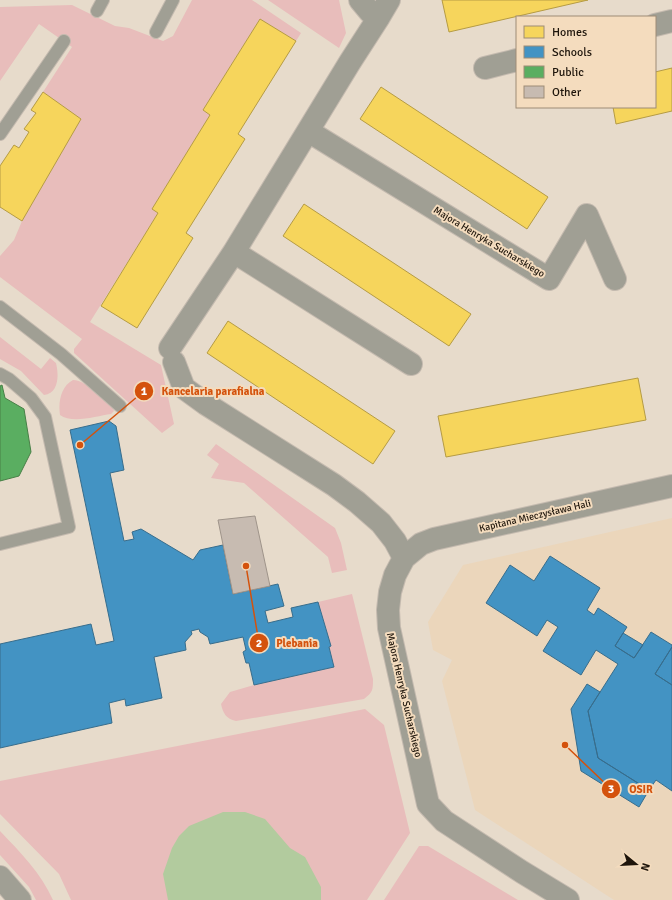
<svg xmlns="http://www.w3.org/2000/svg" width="672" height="900" font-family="Signika,sans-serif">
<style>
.built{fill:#ebd6bb}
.green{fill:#e8bdbb}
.water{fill:#b2cb9e}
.homes{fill:#f6d55c;stroke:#b59b44}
.schools{fill:#4393c3;stroke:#386d8c}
.public{fill:#5aae61;stroke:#488047}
.building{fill:#c7bbb1;stroke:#9f948a}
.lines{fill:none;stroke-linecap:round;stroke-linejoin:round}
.lane-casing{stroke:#c4baaf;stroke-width:14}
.street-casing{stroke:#c4baaf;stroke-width:24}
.lane{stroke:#a09f94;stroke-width:12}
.street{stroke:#a09f94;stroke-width:22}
.labels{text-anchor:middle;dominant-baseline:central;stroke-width:4;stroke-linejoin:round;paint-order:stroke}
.street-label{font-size:10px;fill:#1e150b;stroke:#f4dcbe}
.leader{fill:none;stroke:#d4520c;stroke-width:1.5}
.callout-dot{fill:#d4520c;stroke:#f4dcbe;stroke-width:1.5}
.mark-label{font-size:12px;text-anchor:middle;font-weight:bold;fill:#fff}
.callout-label{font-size:11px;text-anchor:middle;font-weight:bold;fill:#d4520c;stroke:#f4dcbe;stroke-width:4;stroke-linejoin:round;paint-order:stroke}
</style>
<rect width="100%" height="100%" fill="#e7dbcb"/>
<!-- built -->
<path class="built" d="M672,518v382h-58l-139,-90 -33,-129 10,-21 -19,-10 -5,-28 35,-57z"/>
<!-- green -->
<path class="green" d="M192,0h60l49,33 -5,8 -36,-22 -57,91 7,5 -58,94 6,4 -68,109 71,43 13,59 -12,9 -88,-80v-4l8,-10 -82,-62v-21l14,-16 8,-19 59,-102 -38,-27 29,-45 -33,-23 -39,57v-74l72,-2 43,21 14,2 34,13 10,-5z
M268,0h71l7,33 -7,15z
M0,337l41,32 9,-11 6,5c3,12 3,30 -12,32l-23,-24 -21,-12z
M73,380c15,1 28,18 39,27l2,4 -3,3c-14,2 -39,10 -51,1 -2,-13 1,-29 13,-35z
M216,444l119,84 6,15 6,27 -15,3 -4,-16 -84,-74 -33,-5 8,-14 -12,-9z
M352,594l21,85c0,11 0,13 -9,20l-128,22c-10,-2 -13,-8 -15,-17l9,-12 24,-7 80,-18 -5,-20 2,-1 -13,-44z
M365,709l19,16 26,108 -43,67h-296l-12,-26 -59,-60v-33z
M0,831c20,21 41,42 53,69h-17l-7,-13 -29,-32z
M419,846h9l90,54h-134z"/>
<!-- water -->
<path class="water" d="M223,812h22l20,7 25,29 15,9 16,30v13h-153l-5,-26 9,-26 7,-12 10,-10z"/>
<!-- homes -->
<path class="homes" d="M442,0h146l-139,32z
M260,19l36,22 -58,93 7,5 -59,94 7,5 -56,90 -36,-22 57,-93 -6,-4 58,-94 -7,-5z
M672,68v43l-56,13 -3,-17h42v-35z
M381,87l167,110 -21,32 -167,-110z
M43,92l38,27 -59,102 -22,-14v-41l14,-21 5,3 10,-16 -5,-3 12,-16 -5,-3z
M304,204l167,110 -22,32 -166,-110z
M228,321l167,110 -22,33 -166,-111z
M638,378l8,42 -200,37 -8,-41z"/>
<!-- schools -->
<path class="schools" d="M109,421l7,5 8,44 -14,3 14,68 10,-2 -2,-7 9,-3 52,31 7,-10 23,-5 10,49 45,-10 6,22 -19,5 3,12 25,-6 -2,-9 27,-6 13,44 -2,1 5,20 -80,18 -5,-22h-3l-3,-11 3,-2 -3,-13 -33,7 -2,-7 -8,-5 -1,-3 -8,2 1,3 -7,8 1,8 -32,7 8,41 -36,8 -1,-7 -16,4 3,20 -112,25v-104l91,-20 5,21 18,-4 -44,-211z
M550,556l50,32 -13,22 7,5 4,-7 29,19 -12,19 19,12 17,-26 21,13v2l-17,27 17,11v106l-16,-11 -7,10 -51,-32 -10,-47 30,-47 -22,-14 -15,25 -38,-24 15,-24 -11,-7 -10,16 -51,-33 24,-38 24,16z
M623,633l20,12 -9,13 -19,-12z
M672,647v38l-17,-11z
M587,684l13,8 -12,19 10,47 51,32 -10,17 -58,-36 -10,-62z"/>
<!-- public -->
<path class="public" d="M2,385l3,13 19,11 7,43 -12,24 -19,5v-95z"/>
<!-- building -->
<path class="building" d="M255,516l15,70 -37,8 -15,-74z"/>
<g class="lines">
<!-- lane casing -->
<g class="lane-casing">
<path id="lane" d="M97,11l6,-11
M156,32l17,-32
M0,134l64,-93
M0,307l61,47 59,52
M0,374l9,5 22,19 14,19 24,110 -69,17"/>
</g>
<!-- street casing -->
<g class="street-casing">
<path id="street" d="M379,17l10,-17
M655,25l17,-4
M485,68l32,-8
M308,131l241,148 38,-64 28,64
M234,252l177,112
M170,348l64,-96 116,-190 29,-45 -9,-5 -10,-12
M174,362l10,26 22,16 128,81 23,17 24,21 14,18 9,17
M0,877l20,23
M568,900l-46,-28 -78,-51 -16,-17 -39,-176 -1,-18 2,-18 5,-17 9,-17 17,-14 13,-5 238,-53"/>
</g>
<!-- lane -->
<use href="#lane" class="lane"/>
<!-- street -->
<use href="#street" class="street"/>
</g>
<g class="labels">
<!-- street labels -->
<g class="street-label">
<text transform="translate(489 242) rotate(31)">Majora Henryka Sucharskiego</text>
<text transform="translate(535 516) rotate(-13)">Kapitana Mieczysława Hali</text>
<text transform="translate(404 695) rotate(77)">Majora Henryka Sucharskiego</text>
</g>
</g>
<!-- callouts -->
<path class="leader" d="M80 445L144 391M246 566L259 643M565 745L611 789"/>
<g class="callout-dot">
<circle cx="80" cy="445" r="4"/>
<circle cx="246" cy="566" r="4"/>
<circle cx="565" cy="745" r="4"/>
<circle cx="144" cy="391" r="10"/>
<circle cx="259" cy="643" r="10"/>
<circle cx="611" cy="789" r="10"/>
</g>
<g class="mark-label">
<text x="144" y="395">1</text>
<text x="259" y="647">2</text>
<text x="611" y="793">3</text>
</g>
<g class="callout-label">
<text x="213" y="395">Kancelaria parafialna</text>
<text x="297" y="647">Plebania</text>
<text x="641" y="793">OSIR</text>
</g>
<!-- legend -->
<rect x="516" y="16" width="140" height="92" fill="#f4dcbe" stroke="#9e8c76"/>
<rect x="524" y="26" width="20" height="12" fill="#f6d55c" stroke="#9e8c76"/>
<text x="552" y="36" font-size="12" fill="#1e150b">Homes</text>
<rect x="524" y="46" width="20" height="12" fill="#4393c3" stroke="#9e8c76"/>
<text x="552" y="56" font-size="12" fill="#1e150b">Schools</text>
<rect x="524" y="66" width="20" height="12" fill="#5aae61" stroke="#9e8c76"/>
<text x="552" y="76" font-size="12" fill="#1e150b">Public</text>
<rect x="524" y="86" width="20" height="12" fill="#c7bbb1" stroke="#9e8c76"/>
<text x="552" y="96" font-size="12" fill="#1e150b">Other</text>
<!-- north arrow -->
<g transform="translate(636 864) rotate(108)" stroke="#f4dcbe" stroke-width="3" paint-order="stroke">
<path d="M0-3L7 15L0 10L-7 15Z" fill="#1e150b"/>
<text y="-6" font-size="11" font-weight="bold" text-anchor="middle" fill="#1e150b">N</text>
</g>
</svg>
